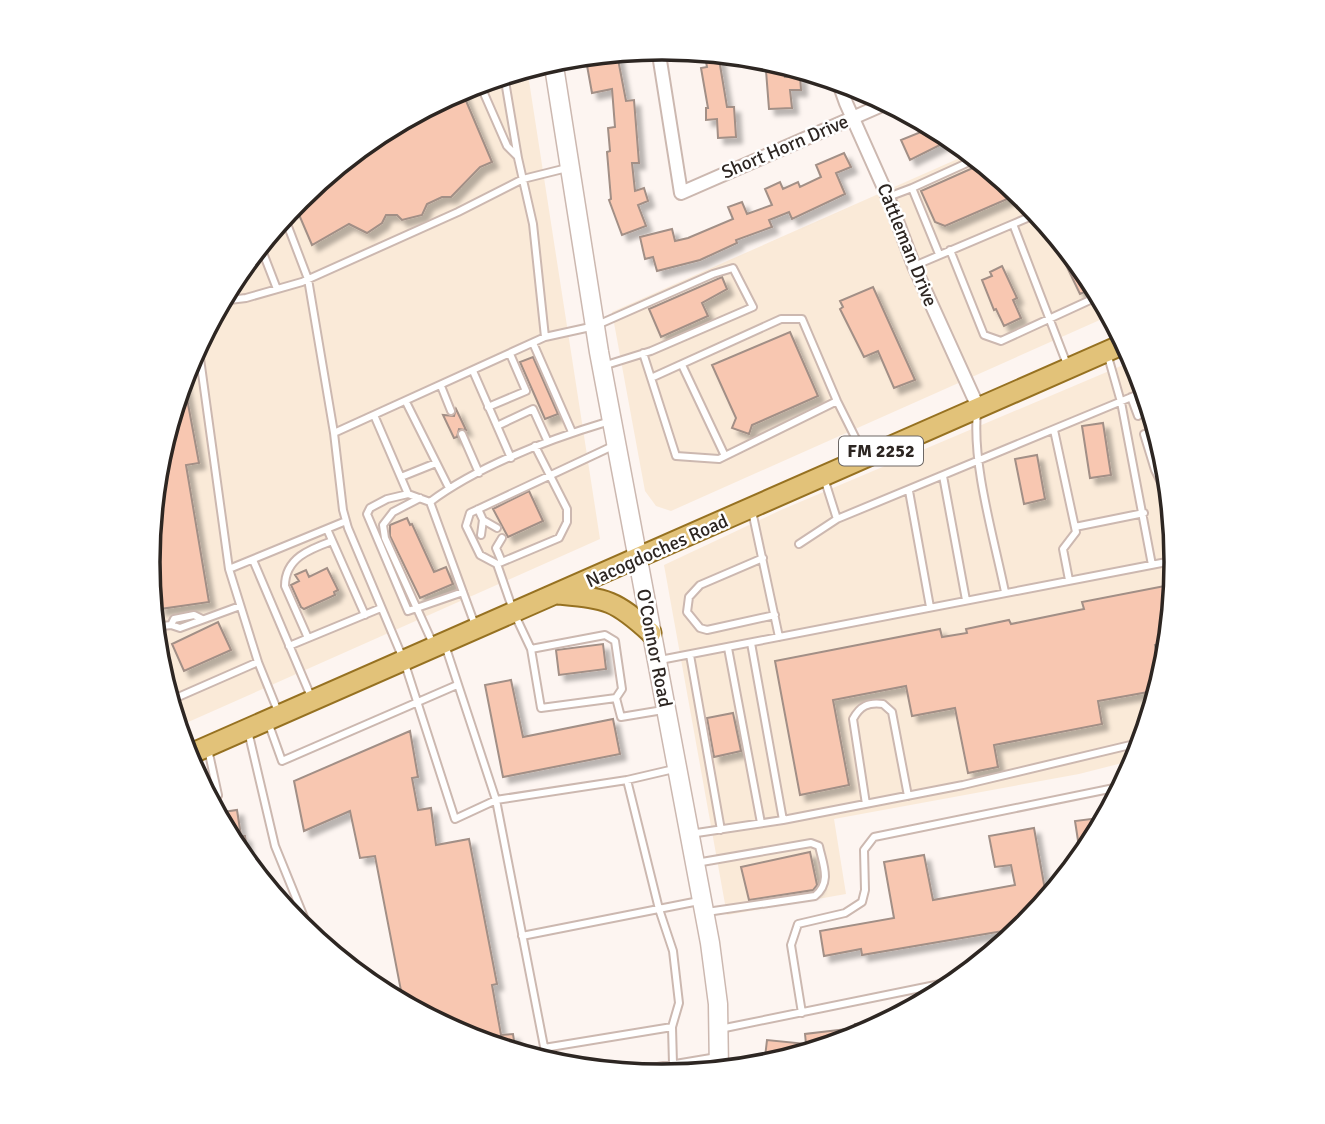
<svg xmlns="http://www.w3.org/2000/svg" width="1325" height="1124" font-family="Signika,sans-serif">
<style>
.commercial{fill:#faead8}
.building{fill:#f8c7b1;stroke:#a28f86;stroke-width:2;filter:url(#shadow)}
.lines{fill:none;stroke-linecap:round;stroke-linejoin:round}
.service-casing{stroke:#ccb8b0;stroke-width:10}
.minor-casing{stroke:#ccb8b0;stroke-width:16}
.secondary-casing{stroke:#ccb8b0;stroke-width:21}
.primary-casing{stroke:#967121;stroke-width:23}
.service{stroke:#fff;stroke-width:6}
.minor{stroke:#fff;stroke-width:12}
.secondary{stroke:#fff;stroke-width:18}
.primary{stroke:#e2c279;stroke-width:19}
.labels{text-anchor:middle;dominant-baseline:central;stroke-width:5;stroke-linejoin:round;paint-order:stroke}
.shield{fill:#fff;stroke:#6c6764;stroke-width:2}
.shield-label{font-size:18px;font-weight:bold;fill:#2d2622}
.street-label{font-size:19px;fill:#2d2622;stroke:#fff}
.rim{fill:none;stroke:#2d2622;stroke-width:3.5}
</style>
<defs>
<filter id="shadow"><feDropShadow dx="6" dy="6" stdDeviation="2" flood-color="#0004"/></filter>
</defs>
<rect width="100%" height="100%" fill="#fdf5f1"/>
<!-- commercial -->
<path class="commercial" d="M527,68l73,471 -423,188 -19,-65 -10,-100 10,-101 29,-96 48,-89 64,-78 78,-64 89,-48z
M971,153l56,45 64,78 20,39 -440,196 -15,-5 -11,-15 -33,-179z
M1135,360l32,102 10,100 -10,101 -29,96 -59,15 -245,45 12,75 -119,21 -63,-350 117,-55z"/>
<!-- building -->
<path class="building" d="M704,51l14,2 9,54h7l2,30 -18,1 -1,-19 -11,1v-12h2l-7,-40 6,-1z
M617,54l9,47 8,-1 5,63h-7l3,28 9,-3 4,13 -10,4 8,21 -24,9 -13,-35 2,-1 -4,-47 3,-1 -2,-23 7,-1 -3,-38 -20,4 -6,-33z
M765,58l22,7 -2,12 15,-1 1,14h-11l2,18 -23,1z
M461,89l31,73 -12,5 -29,30h-9l-15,7 -5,11 -20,5 -5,-5h-11l-4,8 -15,10 -18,-9 -37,21 -18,-42 5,-5 78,-64z
M913,115l36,19 5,4 -44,22 -9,-20 20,-8z
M844,153l7,14 -15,6 9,21 -53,25 -3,-7 -20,8 3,7 -36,13 1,3 -37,17 -43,11 -4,-14 -8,2 -5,-22 32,-8 3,12 13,-3 45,-19 -5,-12 14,-5 5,12 25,-9 -7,-16 15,-7 3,7 15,-7 2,5 21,-10 -5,-12z
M984,163l37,30 -76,33 -10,-4 -14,-31z
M1056,234l35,42 5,11 -16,7 -28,-58z
M1002,266l15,32 -4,2 8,18 -17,8 -8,-17 -2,1 -12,-30 10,-4 -2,-4z
M722,277l5,12 -25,14 6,13 -47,21 -12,-28z
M873,287l42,93 -21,8 -16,-37 -14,6 -24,-48 3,-2 -3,-6z
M790,332l28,64 -66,29 -3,9 -17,-6 4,-10 -24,-53z
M533,357l25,57 -13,5 -25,-57z
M183,377l16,86 -13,2 23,137 -49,7 -11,-63 9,-85z
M456,409l10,21 -7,-1 -2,8 -3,1 -11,-23 11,1z
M1103,423l8,52 -21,3 -8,-52z
M1037,455l8,44 -21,5 -9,-45z
M529,491l14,30 -35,16 -15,-28z
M407,518l3,7 2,-1 22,48 12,-5 7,17 -33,14 -30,-62v-11z
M327,568l11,22 -4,2 1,3 -31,14 -3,-2 -10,-22 8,-4 -4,-6 11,-5 3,7z
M1175,584l-6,58 -14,3 7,36 -3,9 -61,11 4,23 -108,21 4,22 -30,6 -13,-65 -43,8 -6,-30 -73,14 16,85 -49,10 -25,-134 165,-32 2,8 25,-4 -1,-4 43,-9 2,4 73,-15 -2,-7z
M218,622l13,28 -47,21 -12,-27z
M603,644l3,25 -47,6 -3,-25z
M511,680l12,57 90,-18 7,35 -117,23 -18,-92z
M733,713l8,38 -27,6 -7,-39z
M410,731l8,46 -6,1 6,32 13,-2 5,37 33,-6 28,145 -5,1 9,50 12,-1 3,19 -51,-16 -51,-27 -2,-10 -9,1 -28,-145 -15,2 -10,-47 -46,20 -10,-50z
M237,810l4,26h4l5,30 -16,-18 -18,-35z
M1107,817l-17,31 -9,12 -6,-39z
M1034,828l13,73 -21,26 -164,28 -1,-6 -37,7 -4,-25 74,-13 -10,-56 40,-7 9,45 82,-15 -4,-20 -16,2 -6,-31z
M810,852l7,33 -4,5 -64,10 -8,-33z
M891,1019l-32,19 -95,28 3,-26 39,4 -1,-10 51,-6 -1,-4z"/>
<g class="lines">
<!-- service casing -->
<g class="service-casing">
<path id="service" d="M504,75l14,83 15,66 12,113
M479,82l28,64 10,10
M888,197l24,-9
M1039,213l-26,11 55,143
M284,216l24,63 26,154
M260,245l17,44
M950,250l34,85 17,6 100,-46
M939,254l-27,-66 66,-30
M914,266l99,-42
M221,301l25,-3 56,-16 156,-70 65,-33 44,-11
M533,343l39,89
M198,344l31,225 117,-48
M643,353l33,103 43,3 118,-58
M1107,353l14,49 31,163
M682,365l43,91
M603,366l48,-15 102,-44 -20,-39 -20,6 -118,52 -50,11 -211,96 9,77 5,18 56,133 51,158 41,-19 131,-20 47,-11
M473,371l38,87
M651,378l130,-59h21l35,82 27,54
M441,386l10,25
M1131,397l7,19
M406,402l43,86
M488,407l38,-16 -16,-37
M977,412c-5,53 17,126 28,180
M374,415l34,79
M497,426l36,-17 14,31
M1054,430l22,102 -13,17 6,31
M462,434l17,39
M1144,434l11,36 7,14 7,-1
M535,446l32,63v13l-8,16 -62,26 17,49 17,36 10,59 75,-10 5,19 42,-7
M943,476l23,124
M401,477l35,-14
M824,478l13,41
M909,491l21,116
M420,498l-27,14 -10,13 2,13 49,108
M430,502l-22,-8 -21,5 -17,9 -3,6 41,97 55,-19
M430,502c51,-38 120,-63 180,-81
M430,502l45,123
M478,509l5,11 14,8
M752,511l27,126
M1075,527l69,-14
M327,529l38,86
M481,535l2,-15
M799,544l38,-25 309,-128
M763,558l-63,27 -11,12 -2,15 13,16 7,2 68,-15
M253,560l59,139
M502,562l-6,-14 6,-10
M497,564l-17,-9 -14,-29 4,-13 145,-68
M229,569l29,93
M171,625l3,-6 20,-4 8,4
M154,627l17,-2 9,3 60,-22
M308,638l-23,-52c0,-28 25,-37 47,-45
M751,643l32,177
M445,645l51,155 51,262
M289,646l92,-38
M728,648l33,175
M531,649l74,-14 10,6 7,48 -6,9
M690,655l31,175
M660,660l517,-100
M169,701l89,-39 21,52
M268,722l14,39 175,-76
M248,731l27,115 37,91
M208,749l10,46 -10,3
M627,780l32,129 14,42 6,52 -7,24 1,37
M866,804l-13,-85c7,-13 15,-17 30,-15l9,8 16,84
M690,834l93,-14 180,-35 180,-43
M696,863l115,-20 8,3c4,19 13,36 -4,50l-108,16
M522,936l177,-35
M802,1013l-11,-68 7,-21 47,-11 17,-11 3,-12 -1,-40 10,-13 250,-51
M720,1029l240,-49
M544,1048l128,-21
M622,1073l95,-16"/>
</g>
<!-- minor casing -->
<g class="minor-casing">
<path id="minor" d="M658,48l23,145 208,-91
M842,81l-1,8 5,14 42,94 26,69 64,141"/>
</g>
<!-- secondary casing -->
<g class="secondary-casing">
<path id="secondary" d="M553,60l46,292 111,591 8,61 1,67"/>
</g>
<!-- primary casing -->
<g class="primary-casing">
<path id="primary" d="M558,594c49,5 56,5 93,39
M186,756l940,-413"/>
</g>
<!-- service -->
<use href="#service" class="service"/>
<!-- minor -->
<use href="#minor" class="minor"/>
<!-- secondary -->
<use href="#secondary" class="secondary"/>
<!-- primary -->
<use href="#primary" class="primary"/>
</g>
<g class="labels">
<!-- shield labels -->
<rect class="shield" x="839" y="436.5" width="84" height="29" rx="5"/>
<g class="shield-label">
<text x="881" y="451">FM 2252</text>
</g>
<!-- street labels -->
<g class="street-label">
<text transform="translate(785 147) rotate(-23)">Short Horn Drive</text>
<text transform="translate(907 245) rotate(68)">Cattleman Drive</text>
<text transform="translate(657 551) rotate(-24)">Nacogdoches Road</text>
<text transform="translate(654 648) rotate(79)">O'Connor Road</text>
</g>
</g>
<!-- crop -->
<path d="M0 0H1325V1124H0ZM160 562a502 502 0 1 1 1004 0a502 502 0 1 1-1004 0Z" fill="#fff" fill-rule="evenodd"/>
<path class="rim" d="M160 562a502 502 0 1 1 1004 0a502 502 0 1 1-1004 0Z"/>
</svg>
